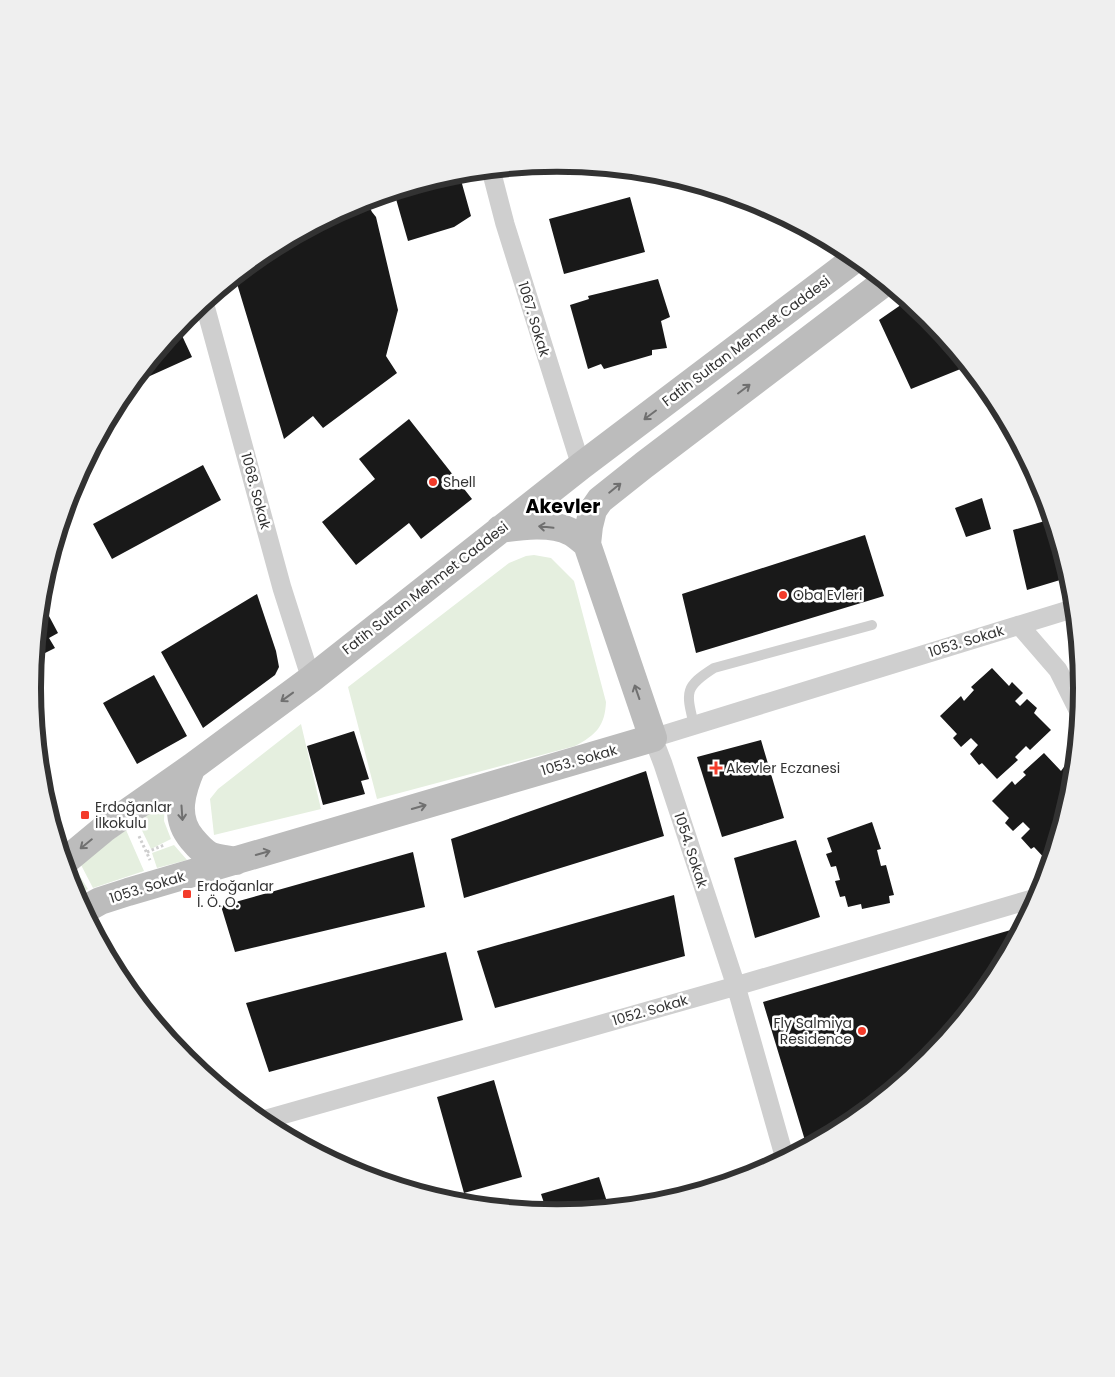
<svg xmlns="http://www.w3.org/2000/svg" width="1115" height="1377" font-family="Poppins,sans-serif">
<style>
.green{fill:#e5efdf}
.building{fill:#191919}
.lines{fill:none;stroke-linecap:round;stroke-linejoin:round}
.path{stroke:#cfcfcf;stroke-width:3;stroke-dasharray:2.5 2.5;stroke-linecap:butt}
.service{stroke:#cfcfcf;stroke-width:10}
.minor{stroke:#cfcfcf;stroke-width:19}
.secondary{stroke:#bcbcbc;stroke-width:28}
.oneway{stroke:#707070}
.poi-dot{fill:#f33b2a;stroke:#fff;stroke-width:2}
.labels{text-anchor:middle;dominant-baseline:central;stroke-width:5;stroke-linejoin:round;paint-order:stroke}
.street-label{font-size:14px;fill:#323232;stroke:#fff}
.poi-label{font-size:14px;fill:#323232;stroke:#fff;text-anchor:start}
.district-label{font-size:19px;font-weight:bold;fill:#000;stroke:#fff}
.rim{fill:none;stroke:#323232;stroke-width:6}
</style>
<rect width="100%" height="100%" fill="#fff"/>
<!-- green -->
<path class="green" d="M534,555l17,3 23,23 32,121c-1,24 -10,33 -31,44l-198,53 -29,-112 161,-124 17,-7z
M301,724l20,85 -107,26 -4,-36 8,-10z
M165,800l-1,21 7,18 -20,10 -14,-29z
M126,830l18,41 -51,17 -13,-25z
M174,845l13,15 -30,8 -5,-15z
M76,870l12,19 -12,7 -7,-20z"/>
<!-- building -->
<path class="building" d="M459,173l12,43 -17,11 -46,14 -14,-49z
M630,197l15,55 -81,22 -15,-55z
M366,200l6,12 4,5 22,93 -12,46 11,17 -74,55 -10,-12 -29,23 -49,-162 31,-25 91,-49z
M658,279l12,38 -9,4 6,27 -15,2v5l-48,14 -3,-5 -13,5 -18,-64 19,-6 -1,-3z
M908,300l21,17 39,49 -57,23 -32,-69z
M178,327l14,30 -62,28z
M409,419l63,80 -51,40 -12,-16 -53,42 -34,-43 53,-43 -16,-20z
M1025,456h1l11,21 -5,2z
M203,465l18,35 -109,59 -19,-35z
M982,498l9,31 -25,8 -11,-29z
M1052,519l18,58 -43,13 -14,-60z
M865,535l19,61 -188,57 -14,-59z
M257,594l19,57 3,16 -4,8 -72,53 -42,-76z
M41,601l17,32 -9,5 6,10 -20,10z
M992,668l17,18 3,-4 11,11 -8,8 5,5 7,-7 10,9 -3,5 17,17 -21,20 -4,-4 -11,11 3,3 -21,19 -15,-16 -3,2 -9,-11 8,-9 -7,-7 -10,9 -8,-9 4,-4 -17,-18 21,-20 3,5 10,-11 -3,-3z
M154,675l33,61 -50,28 -34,-61z
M354,731l15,48 -8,2 4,13 -42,11 -16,-59z
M761,740l23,78 -62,19 -25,-80z
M1044,753l17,18 3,-4 10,10 -8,8 6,6 -21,70 -2,2 -15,-16 -3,2 -10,-11 9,-9 -7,-7 -10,9 -8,-8 4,-5 -17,-17 20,-20 3,4 11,-10 -3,-3z
M646,771l18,65 -200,62 -13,-59z
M872,822l9,27 -4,1 4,16 5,-1 8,30 -5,1 1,7 -28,6 -1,-5 -13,3 -3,-11 -5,1 -5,-16 5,-1 -4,-14 -5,1 -5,-13 6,-2 -5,-14z
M796,840l24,77 -65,21 -21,-80z
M413,852l12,55 -190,45 -14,-46z
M674,895l11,61 -190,52 -18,-57z
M1014,929l2,9 -22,42 -65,80 -80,65 -42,22 -44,-145z
M446,952l17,68 -194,52 -23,-69z
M494,1080l28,97 -58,16 -27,-96z
M599,1177l10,31 -52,5 -10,-1 -6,-18z"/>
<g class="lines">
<!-- path -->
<path class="path" d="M139,836l11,24
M147,852l17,-7"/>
<!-- service -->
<path class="service" d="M694,725c-8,-33 -10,-38 20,-57l158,-43"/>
<!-- minor -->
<path class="minor" d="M491,170l14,54 76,242
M204,302l78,286 29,91
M1019,625l39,45 22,44
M260,1121l476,-135 303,-89
M785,1159l-49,-173 -73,-222 -10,-26 422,-130"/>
<!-- secondary -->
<path class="secondary" d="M500,529c21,-3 52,-7 71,3 5,3 11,8 16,12
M192,767c-10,23 -19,50 0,72 5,6 10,12 17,16 8,4 18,4 27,6
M64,862l41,-34 87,-61 119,-88 270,-213 275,-208
M84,910l16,-9 28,-9 525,-154 -66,-194 2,-18 4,-16 7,-10 44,-35 241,-183"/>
</g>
<!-- one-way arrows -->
<defs><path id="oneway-shaft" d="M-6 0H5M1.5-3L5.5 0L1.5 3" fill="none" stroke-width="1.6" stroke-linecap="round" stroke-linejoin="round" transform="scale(1.25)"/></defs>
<g class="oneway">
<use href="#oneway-shaft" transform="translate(744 389) rotate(-37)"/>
<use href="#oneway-shaft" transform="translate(650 415) rotate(143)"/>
<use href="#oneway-shaft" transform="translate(615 488) rotate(-39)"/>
<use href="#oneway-shaft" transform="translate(546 527) rotate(-174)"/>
<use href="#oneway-shaft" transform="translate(637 692) rotate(-109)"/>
<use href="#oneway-shaft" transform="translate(287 697) rotate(144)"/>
<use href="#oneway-shaft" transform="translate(419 807) rotate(-16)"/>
<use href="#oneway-shaft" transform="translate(182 813) rotate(86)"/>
<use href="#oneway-shaft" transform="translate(86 844) rotate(141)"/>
<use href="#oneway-shaft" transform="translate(263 853) rotate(-16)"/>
</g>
<!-- markers -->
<g class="poi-dot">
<circle cx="433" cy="482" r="5"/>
<circle cx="783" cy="595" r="5"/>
<path d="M713.5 760.5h5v5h5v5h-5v5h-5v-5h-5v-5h5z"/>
<rect x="80" y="810" width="10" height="10" rx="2.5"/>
<rect x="182" y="889" width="10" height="10" rx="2.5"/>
<circle cx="862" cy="1031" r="5"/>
</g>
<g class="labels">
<!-- street labels -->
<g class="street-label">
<text transform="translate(534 319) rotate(73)">1067. Sokak</text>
<text transform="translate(746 341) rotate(-37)">Fatih Sultan Mehmet Caddesi</text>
<text transform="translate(256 491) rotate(75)">1068. Sokak</text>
<text transform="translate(425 588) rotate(-38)">Fatih Sultan Mehmet Caddesi</text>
<text transform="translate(966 641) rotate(-17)">1053. Sokak</text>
<text transform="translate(579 760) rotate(-16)">1053. Sokak</text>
<text transform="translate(691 850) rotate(72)">1054. Sokak</text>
<text transform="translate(147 887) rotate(-17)">1053. Sokak</text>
<text transform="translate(650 1010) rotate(-16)">1052. Sokak</text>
</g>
<!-- poi labels -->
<g class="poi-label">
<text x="443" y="482">Shell</text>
<text x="793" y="595">Oba Evleri</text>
<text x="726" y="768">Akevler Eczanesi</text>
<text x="95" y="807">Erdoğanlar<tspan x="95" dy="16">İlkokulu</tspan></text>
<text x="197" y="886">Erdoğanlar<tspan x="197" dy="16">İ. Ö. O.</tspan></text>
<text x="852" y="1023" text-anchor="end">Fly Salmiya<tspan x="852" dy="16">Residence</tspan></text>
</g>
<!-- district labels -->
<g class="district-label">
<text x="563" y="506">Akevler</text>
</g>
</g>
<!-- crop -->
<path d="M0 0H1115V1377H0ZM41 688a516 516 0 1 1 1032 0a516 516 0 1 1-1032 0Z" fill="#efefef" fill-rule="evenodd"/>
<path class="rim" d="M41 688a516 516 0 1 1 1032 0a516 516 0 1 1-1032 0Z"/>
</svg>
